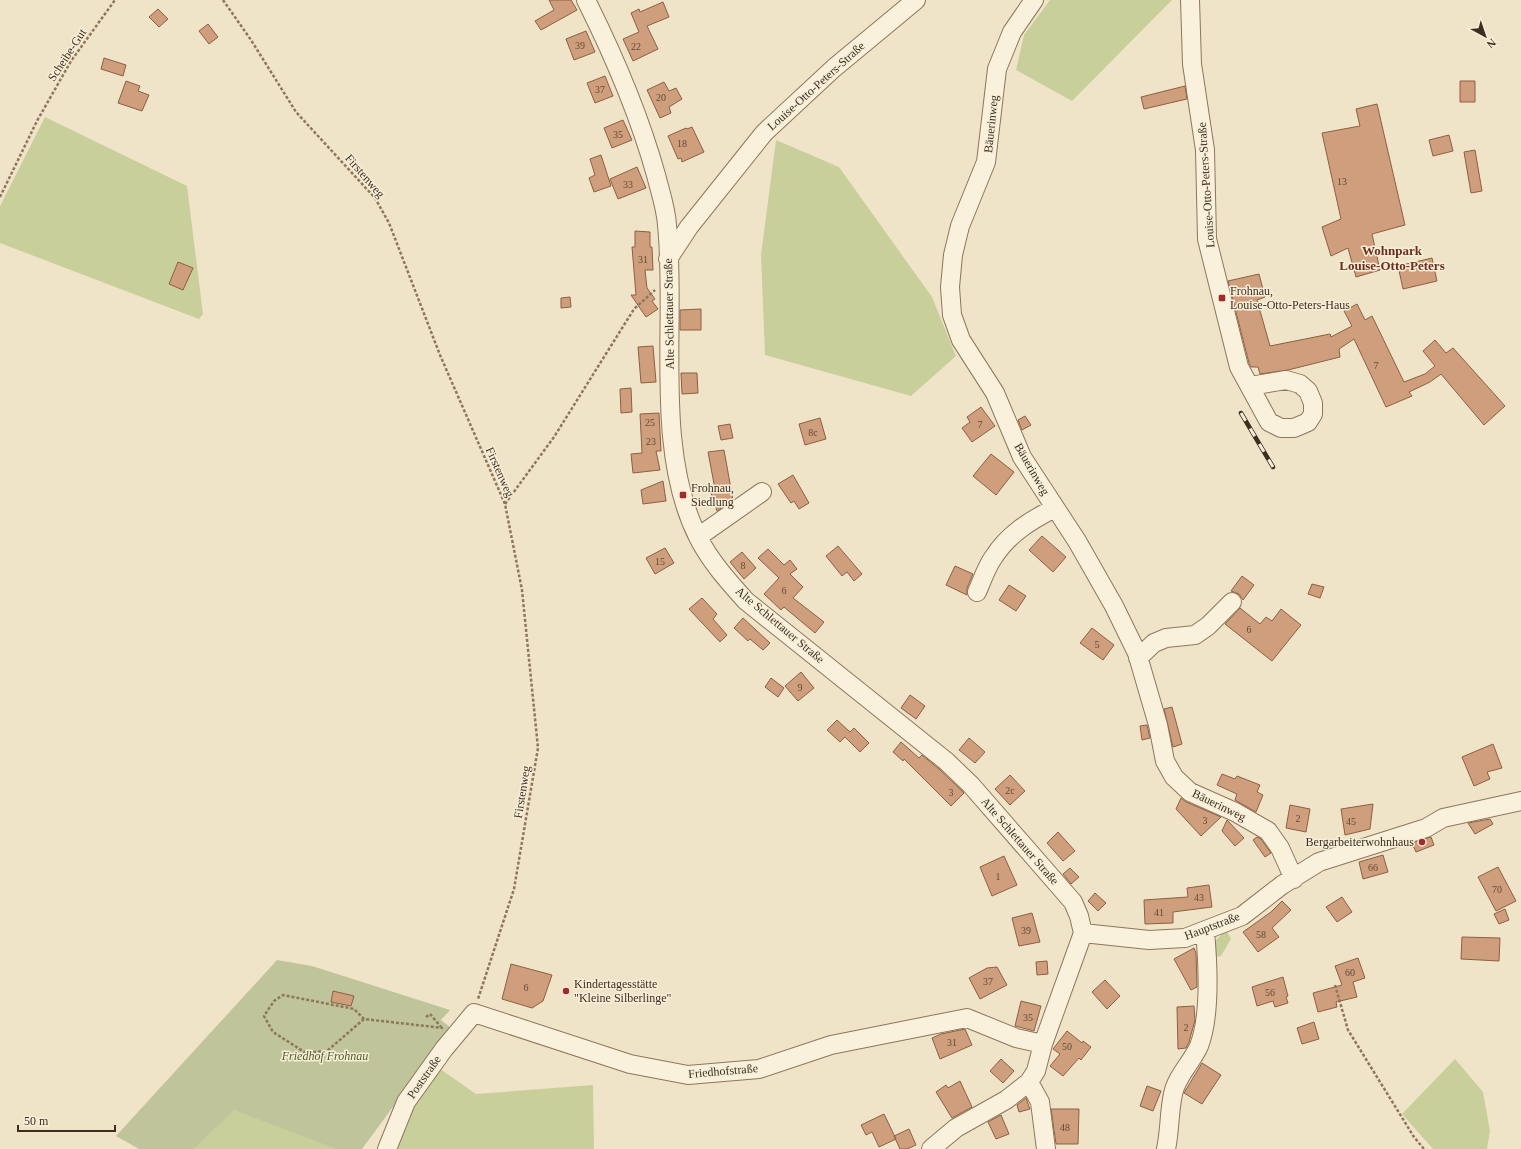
<svg xmlns="http://www.w3.org/2000/svg" width="1521" height="1149" font-family="'Times New Roman',serif">
<style>
.green{fill:#c9cf9b}
.cemetery{fill:#bfc49a}
.building{fill:#cf9f7d;stroke:#8d5f41}
.lines{fill:none;stroke-linecap:round;stroke-linejoin:round}
.minor-casing{stroke:#8d765c;stroke-width:20}
.path{stroke:#8d765c;stroke-width:2.5;stroke-dasharray:3 2;stroke-linecap:butt}
.minor{stroke:#faf1dc;stroke-width:18}
.rail-casing{stroke:#3d2e20;stroke-width:4.5}
.rail{stroke:#f7eed8;stroke-width:3;stroke-dasharray:9;stroke-linecap:butt}
.poi-dot{fill:#9e2a2b;stroke:#f7eed8;stroke-width:1.5}
.labels{text-anchor:middle;dominant-baseline:central;stroke-width:3;stroke-linejoin:round;paint-order:stroke}
.number-label{font-size:10px;fill:#624a37}
.street-label{font-size:12px;fill:#3d2e20;stroke:#f7eed8}
.poi-label{font-size:12px;fill:#3d2e20;stroke:#f7eed8;text-anchor:start}
.park-label{font-size:12px;font-style:italic;fill:#4d5a26;stroke:#f7eed8}
.neighbourhood-label{font-size:13px;font-weight:bold;fill:#6b2e1e;stroke:#f7eed8}
</style>
<rect width="100%" height="100%" fill="#f0e4c8"/>
<!-- green -->
<path class="green" d="M1050,0h122l-100,101 -56,-31 8,-35z
M45,117l142,69 16,128 -4,5 -199,-76v-37z
M776,140l63,27 93,130 24,59 -45,40 -146,-41 -4,-100z
M1226,930l5,9 -10,17 -5,1v-17z
M1455,1059l28,33 7,39 -3,18h-54l-31,-35z
M433,1064l43,30 117,-9 1,64h-207z
M233,1109l102,40h-141z"/>
<!-- cemetery -->
<path class="cemetery" d="M277,960l35,6 138,44 -9,10 10,8 -89,121h-27l-101,-39 -40,39h-55l-23,-13z"/>
<!-- building -->
<path class="building" d="M549,0h22l6,10 -36,20 -6,-9 19,-11z
M663,2l6,15 -22,9 11,23 -25,12 -10,-22 16,-7 -8,-19 8,-4 1,3z
M158,9l10,10 -9,8 -10,-10z
M208,24l10,13 -9,7 -10,-13z
M586,31l9,21 -21,8 -8,-21z
M104,58l22,7 -3,11 -22,-7z
M605,76l8,20 -18,7 -8,-20z
M126,81l14,5 -2,5 11,4 -7,16 -24,-8z
M1460,81h15v21h-15z
M664,82l5,9 7,-3 6,11 -13,8 2,6 -11,5 -13,-28z
M1185,86l2,13 -43,10 -3,-12z
M1377,104l28,121 -33,9 8,36 -24,7 -8,-29 -17,8 -9,-29 19,-8 -19,-86 38,-7 -4,-17z
M623,120l9,20 -20,8 -8,-20z
M692,127l12,25 -22,10 -1,-4 -3,1 -10,-23 18,-8 1,1z
M1449,135l4,16 -20,5 -4,-16z
M1475,150l7,41 -11,2 -7,-41z
M601,155l10,31 -17,6 -5,-14 6,-3 -5,-16z
M637,167l9,21 -28,11 -8,-20z
M635,231l15,1v15h2l1,23h-8l2,18 8,11 -3,2 6,8 -12,8 -15,-22h5l-4,-48h3z
M1432,258l5,23 -34,8 -5,-23z
M178,262l15,6 -10,22 -14,-6z
M1259,274l6,23 -8,3 13,46 60,-12 1,3 21,-11 -8,-15 13,-7 8,16 7,-4 32,66 21,-8 10,-8 -12,-15 12,-11 11,13 7,-5 52,58 -21,19 -43,-51 -11,8 -21,10 3,4 -26,11 -32,-68 -15,10 1,8 -52,13 -28,4 -2,-7h-7l-2,-4 -21,-82z
M570,297l1,10 -10,1v-10z
M701,309v21h-21v-20z
M653,346l3,36 -15,1 -3,-36z
M681,373h16l1,20 -16,1z
M631,388l1,24 -11,1 -1,-24z
M981,407l14,19 -23,16 -10,-14 8,-6 -3,-5z
M659,413l2,38h-5l4,19 -27,3 -2,-19 11,-1 -2,-39z
M1025,416l6,9 -9,5 -4,-10z
M820,418l6,21 -21,6 -6,-21z
M730,424l3,14 -12,2 -3,-14z
M724,450l9,50 -16,11 -7,-21 5,-1 -7,-37z
M991,454l23,18 -18,23 -23,-19z
M793,475l16,28 -10,6 -5,-8 -3,2 -13,-19z
M663,481l3,20 -23,3 -2,-14z
M1042,536l24,21 -13,15 -24,-22z
M838,546l24,28 -8,7 -7,-9 -5,4 -16,-20z
M665,548l9,15 -19,11 -9,-16z
M768,549l16,16 6,-5 7,9 -7,5 13,13 -10,11 31,24 -9,11 -31,-26 -3,3 -17,-16 15,-16 -21,-20z
M742,552l14,16 -12,11 -14,-17z
M955,566l18,8 -6,14v7l-21,-10z
M1242,576l12,9 -11,15 -4,-6 -8,-3z
M1312,584l12,3 -4,11 -12,-4z
M1009,585l17,11 -10,15 -17,-11z
M702,598l15,16 -4,5 14,16 -7,7 -31,-33z
M1240,608l20,16 6,-7 6,4 9,-12 20,16 -29,36 -47,-37z
M743,618l27,25 -7,7 -13,-11 -2,2 -14,-13z
M1092,628l22,17 -11,15 -23,-17z
M801,672l13,16 -16,13 -13,-15z
M771,678l13,10 -6,9 -13,-10z
M910,695l15,11 -9,13 -15,-11z
M1172,707l10,37 -9,3 -9,-38z
M837,720l13,12 4,-4 15,15 -9,9 -15,-15 -5,5 -13,-12z
M1147,725l3,13 -8,2 -2,-14z
M969,738l16,14 -10,11 -16,-13z
M901,742l18,16 3,-3 17,14 25,24 -13,13 -47,-47 -1,2 -10,-9z
M1493,744l9,24 -15,4 3,7 -16,7 -12,-29z
M1222,774l13,5 2,-3 23,9 -3,7 6,3 -7,17 -21,-12 2,-6 -20,-9z
M1010,775l15,16 -15,14 -15,-16z
M1181,798l5,4 35,15 -20,19 -25,-27z
M1373,804l-3,25 -25,6 -4,-26z
M1290,805l20,4 -4,23 -20,-4z
M1490,819l3,5 -18,10 -7,-11z
M1227,820l17,18 -9,8 -13,-15z
M1058,832l17,19 -12,10 -16,-18z
M1257,837l4,2 10,14 -6,4 -12,-17z
M1431,837l3,8 -18,7 -4,-9z
M1383,855l5,17 -25,7 -4,-17z
M1004,856l13,29 -25,11 -12,-29z
M1498,867l18,34 -20,10 -18,-34z
M1070,868l9,9 -8,7 -8,-10z
M1209,885l3,22 -39,5v11l-28,1 -1,-24 44,-3 -1,-9z
M1095,893l11,10 -8,8 -10,-10z
M1342,897l10,15 -15,10 -11,-15z
M1282,901l9,9 -19,18 7,9 -21,15 -15,-20 28,-20z
M1505,909l4,11 -10,4 -5,-10z
M1032,913l8,29 -21,4 -7,-28z
M1462,937l38,1 -1,23 -38,-2z
M1194,948l2,5 1,34 -6,3 -17,-31z
M1358,958l7,20 -12,4 4,15 -21,5 1,5 -19,5 -5,-19 29,-8 -7,-19z
M1047,961l1,13 -11,1 -1,-13z
M511,964l41,11 -9,26 -11,7 -30,-9z
M997,967l10,18 -27,14 -11,-21 18,-10z
M1283,977l5,19 -2,1 2,6 -13,4 -2,-6 -16,5 -5,-19z
M1105,980l15,16 -13,13 -15,-17z
M333,991l21,5 -3,10 -20,-4z
M1021,1001l20,5 -7,25 -19,-5z
M1194,1006l1,14 -6,22 -3,6 -8,1 -1,-42z
M1314,1022l5,17 -17,5 -5,-16z
M965,1029l7,16 -32,14 -8,-21 9,-4z
M1067,1031l15,12 1,-2 8,6 -10,13 -2,-2 -16,18 -13,-10 10,-12 -7,-5z
M1001,1059l13,12 -11,12 -13,-12z
M1202,1063l19,12 -19,29 -18,-11z
M960,1081l12,26 -20,11 -16,-26 10,-7 2,3z
M1147,1086l14,5 -8,20 -13,-5z
M1026,1098l4,11 -11,3 -2,-7z
M1051,1109h28l-1,35h-22z
M884,1114l12,25 -17,8 -7,-15 -6,3 -5,-10z
M1001,1115l8,19 -13,5 -8,-17z
M909,1129l7,16 -9,4h-7l-6,-13z"/>
<g class="lines">
<!-- minor casing -->
<g class="minor-casing">
<path id="minor" d="M586,0c28,56 53,114 70,175 4,16 10,33 11,50 10,97 -14,223 31,312 12,24 30,44 48,64l200,160 25,24 102,117 6,14 4,17
M1034,0l-22,32 -15,37 -11,93 -26,64 -7,29 -3,32 2,28 9,25 34,53 27,64 55,84 37,65 23,47 21,72 7,36 9,16 16,15 45,20 33,19 12,17 14,31
M1190,0l2,64 13,86 2,89 32,128 30,55 12,6h13l14,-6 5,-8v-11l-5,-12 -8,-7 -14,-4 -36,6
M668,259l21,-32 75,-94 70,-65 82,-68
M698,537l64,-45
M977,592c5,-11 9,-24 16,-34 15,-24 38,-38 62,-50
M1138,658l16,-15 12,-5 29,-3 13,-9 24,-24
M1083,933l66,7 36,-2 57,-22 40,-31 37,-23 107,-34 17,-10 78,-17
M1029,1082l11,20 6,47
M387,1149l19,-47 38,-53 30,-36 156,51 58,11 71,-6 72,-24 136,-27 49,20 27,6
M931,1149l25,-21 50,-28 23,-18 7,-11 7,-27 40,-111
M1166,1149c4,-18 3,-37 7,-55 3,-17 19,-32 26,-48 12,-31 9,-82 6,-115"/>
</g>
<!-- path -->
<path class="path" d="M223,0l28,40 45,72 79,86 14,25 51,132 65,149 17,86 16,158 -24,141 -36,110
M0,197l37,-76 34,-60 44,-61
M505,504l49,-67 80,-128 21,-19
M1335,985l13,45 66,107 10,12
M426,1017l4,-3 11,13
M364,1019l-37,32 -21,2 -33,-21 -9,-16 10,-15 9,-6 71,14 10,10 79,9"/>
<!-- minor -->
<use href="#minor" class="minor"/>
<!-- rail casing -->
<g class="rail-casing">
<path id="rail" d="M1241,413l32,54"/>
</g>
<!-- rail -->
<use href="#rail" class="rail"/>
</g>
<!-- markers -->
<g class="poi-dot">
<rect x="1218" y="294" width="8" height="8" rx="2"/>
<rect x="679" y="491" width="8" height="8" rx="2"/>
<circle cx="1422" cy="842" r="4"/>
<circle cx="566" cy="991" r="4"/>
</g>
<g class="labels">
<!-- number labels -->
<g class="number-label">
<text x="580" y="45">39</text>
<text x="636" y="46">22</text>
<text x="600" y="89">37</text>
<text x="661" y="97">20</text>
<text x="618" y="134">35</text>
<text x="682" y="143">18</text>
<text x="1342" y="181">13</text>
<text x="628" y="184">33</text>
<text x="643" y="259">31</text>
<text x="1376" y="365">7</text>
<text x="650" y="422">25</text>
<text x="980" y="424">7</text>
<text x="813" y="432">8c</text>
<text x="651" y="441">23</text>
<text x="660" y="561">15</text>
<text x="743" y="565">8</text>
<text x="784" y="590">6</text>
<text x="1249" y="629">6</text>
<text x="1097" y="644">5</text>
<text x="800" y="687">9</text>
<text x="1010" y="790">2c</text>
<text x="951" y="792">3</text>
<text x="1298" y="818">2</text>
<text x="1205" y="820">3</text>
<text x="1351" y="821">45</text>
<text x="1373" y="867">66</text>
<text x="998" y="876">1</text>
<text x="1497" y="889">70</text>
<text x="1199" y="897">43</text>
<text x="1159" y="912">41</text>
<text x="1026" y="930">39</text>
<text x="1261" y="934">58</text>
<text x="1350" y="972">60</text>
<text x="988" y="981">37</text>
<text x="526" y="987">6</text>
<text x="1270" y="992">56</text>
<text x="1028" y="1017">35</text>
<text x="1186" y="1027">2</text>
<text x="952" y="1042">31</text>
<text x="1067" y="1046">50</text>
<text x="1065" y="1127">48</text>
</g>
<!-- street labels -->
<g class="street-label">
<text transform="translate(67 55) rotate(-57)">Scheibe-Gut</text>
<text transform="translate(816 86) rotate(-42)">Louise-Otto-Peters-Straße</text>
<text transform="translate(991 124) rotate(-84)">Bäuerinweg</text>
<text transform="translate(365 176) rotate(49)">Firstenweg</text>
<text transform="translate(1206 185) rotate(-94)">Louise-Otto-Peters-Straße</text>
<text transform="translate(669 314) rotate(-91)">Alte Schlettauer Straße</text>
<text transform="translate(1032 469) rotate(60)">Bäuerinweg</text>
<text transform="translate(500 472) rotate(66)">Firstenweg</text>
<text transform="translate(780 625) rotate(40)">Alte Schlettauer Straße</text>
<text transform="translate(522 792) rotate(-81)">Firstenweg</text>
<text transform="translate(1219 805) rotate(26)">Bäuerinweg</text>
<text transform="translate(1020 841) rotate(49)">Alte Schlettauer Straße</text>
<text transform="translate(1212 926) rotate(-21)">Hauptstraße</text>
<text transform="translate(723 1071) rotate(-5)">Friedhofstraße</text>
<text transform="translate(424 1077) rotate(-55)">Poststraße</text>
</g>
<!-- poi labels -->
<g class="poi-label">
<text x="1230" y="291">Frohnau,<tspan x="1230" dy="14">Louise-Otto-Peters-Haus</tspan></text>
<text x="691" y="488">Frohnau,<tspan x="691" dy="14">Siedlung</tspan></text>
<text x="1414" y="842" text-anchor="end">Bergarbeiterwohnhaus</text>
<text x="574" y="984">Kindertagesstätte<tspan x="574" dy="14">"Kleine Silberlinge"</tspan></text>
</g>
<!-- park labels -->
<g class="park-label">
<text x="325" y="1056">Friedhof Frohnau</text>
</g>
<!-- neighbourhood labels -->
<g class="neighbourhood-label">
<text x="1392" y="250">Wohnpark<tspan x="1392" dy="15">Louise-Otto-Peters</tspan></text>
</g>
</g>
<!-- north arrow -->
<g transform="translate(1485 36) rotate(140)" stroke="#f7eed8" stroke-width="3" paint-order="stroke">
<path d="M0-3L7 15L0 10L-7 15Z" fill="#3d2e20"/>
<text y="-6" font-size="11" font-weight="bold" text-anchor="middle" fill="#3d2e20">N</text>
</g>
<!-- scale -->
<path d="M18 1125v6h97v-6" fill="none" stroke="#3d2e20" stroke-width="2"/>
<text x="24" y="1125" font-size="12" fill="#3d2e20" stroke="#f7eed8" stroke-width="3" paint-order="stroke">50 m</text>
</svg>
